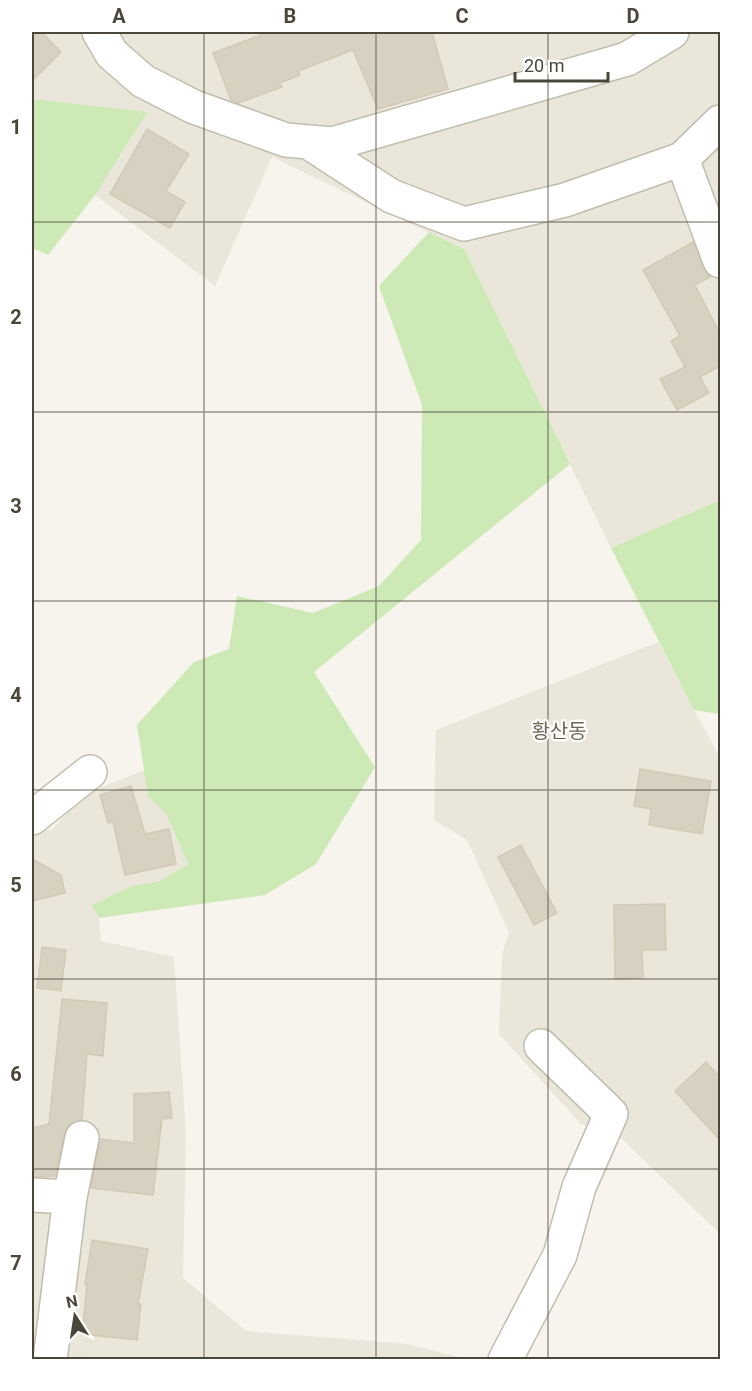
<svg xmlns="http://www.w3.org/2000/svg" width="752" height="1391" font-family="Roboto,'Noto Sans KR',sans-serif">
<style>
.residential{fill:#eae6da}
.green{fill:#cce9b6}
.building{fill:#d7d1c1;stroke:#d2cab5;stroke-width:1.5}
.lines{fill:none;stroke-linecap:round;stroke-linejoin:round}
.minor-casing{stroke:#c1bdae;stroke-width:36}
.minor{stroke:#fff;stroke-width:33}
.grid{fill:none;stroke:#4a4639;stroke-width:1.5;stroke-opacity:0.55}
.labels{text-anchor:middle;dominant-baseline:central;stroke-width:4.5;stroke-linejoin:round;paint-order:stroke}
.quarter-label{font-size:20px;fill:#6d6551;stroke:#fff}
.neatline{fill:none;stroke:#4a4639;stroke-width:2}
.grid-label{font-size:20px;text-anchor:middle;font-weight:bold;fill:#4a4639}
</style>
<rect width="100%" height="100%" fill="#f6f4ec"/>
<!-- residential -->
<path class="residential" d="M32,32h688v468l-109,48 -146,-298 -193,-93 -57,129 -120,-91 51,-83 -114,-13z
M658,642l62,116v476l-101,-98 -38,-12 -82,-90 3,-80 7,-22 -42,-92 -33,-20 2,-90z
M145,770l3,26 18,17 22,51 -30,18 -26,4 -39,19 6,13 2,23 73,16 12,177 -3,144 63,53 162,13 58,15h-434v-535l19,7 33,-37z"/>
<!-- green -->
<path class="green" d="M32,99l115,13 -52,83 -47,60 -16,-7z
M429,232l36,18 105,214 -256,208 61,95 -59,97 -51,31 -166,23 -7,-13 40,-19 26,-4 30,-18 -22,-51 -18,-17 -11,-71 57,-63 35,-13 8,-53 76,17 66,-27 42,-46 1,-135 -43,-119z
M720,500v214l-26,-4 -83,-162z"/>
<!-- building -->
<path class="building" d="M32,32h9l20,20 -29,29z
M269,32h163l16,57 -70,20 -25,-59 -55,21 2,4 -20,8 2,4 -44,16 -7,-3 -18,-47z
M147,129l42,25 -23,37 19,11 -15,26 -60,-34z
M693,242l9,26 8,9 -15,8 25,49v32l-20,11 9,16 -32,17 -17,-31 25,-12 -14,-26 9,-5 -37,-66z
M640,769l71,12 -9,53 -53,-9 2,-16 -17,-3z
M131,786l14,48 24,-5 7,35 -51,11 -12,-53 -5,1 -8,-28z
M521,845l36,68 -23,12 -36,-68z
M32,859l29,16 4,18 -33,8z
M665,904l1,46h-24l1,28 -28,1 -1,-74z
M42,947l24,3 -5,41 -24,-3z
M62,999l45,4 -4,53 -16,-2 -5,66 -14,5 -4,9 -9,42 -23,1v-49l17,-4z
M706,1062l14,15v63l-45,-49z
M169,1092l3,26 -10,1 -9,76 -62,-7 9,-49 34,4v-49z
M92,1240l56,9 -10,55h3l-4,36 -55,-6 5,-49 -2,-1z"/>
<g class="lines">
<!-- minor casing -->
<g class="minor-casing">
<path id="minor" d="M99,32l13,22 31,27 51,26 92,33 46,4 295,-85 45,-27
M720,122l-38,37 38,102
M308,142l83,54 73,28 101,-24 117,-41
M32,818l58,-46
M32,1195l38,2
M50,1360l20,-163 12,-59
M505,1360l55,-105 19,-68 32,-73 -70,-68"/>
</g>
<!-- minor -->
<use href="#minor" class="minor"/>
</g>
<!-- grid -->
<path class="grid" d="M204,32v1328M376,32v1328M548,32v1328M32,222h688M32,412h688M32,601h688M32,790h688M32,979h688M32,1169h688"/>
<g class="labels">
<!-- quarter labels -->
<g class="quarter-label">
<text x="559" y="731">황산동</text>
</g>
</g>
<!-- border -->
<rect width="752" height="1391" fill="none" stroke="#ffffff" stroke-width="66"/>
<!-- north arrow -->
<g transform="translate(75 1316) rotate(348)" stroke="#ffffff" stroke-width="4.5" paint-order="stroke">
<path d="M0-4.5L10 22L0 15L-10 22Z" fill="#4a4639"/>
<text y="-9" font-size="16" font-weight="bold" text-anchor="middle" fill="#4a4639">N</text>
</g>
<!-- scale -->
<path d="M515 72v9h93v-9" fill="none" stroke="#4a4639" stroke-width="3"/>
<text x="524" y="72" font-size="18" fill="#4a4639" stroke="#ffffff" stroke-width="4.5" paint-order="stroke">20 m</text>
<rect x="33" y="33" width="686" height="1325" class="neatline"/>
<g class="grid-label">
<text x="119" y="23">A</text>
<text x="290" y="23">B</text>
<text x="462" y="23">C</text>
<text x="633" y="23">D</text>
<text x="16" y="134">1</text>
<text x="16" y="324">2</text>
<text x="16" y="513">3</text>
<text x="16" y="702">4</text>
<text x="16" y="892">5</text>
<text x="16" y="1081">6</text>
<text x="16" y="1270">7</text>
</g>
</svg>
